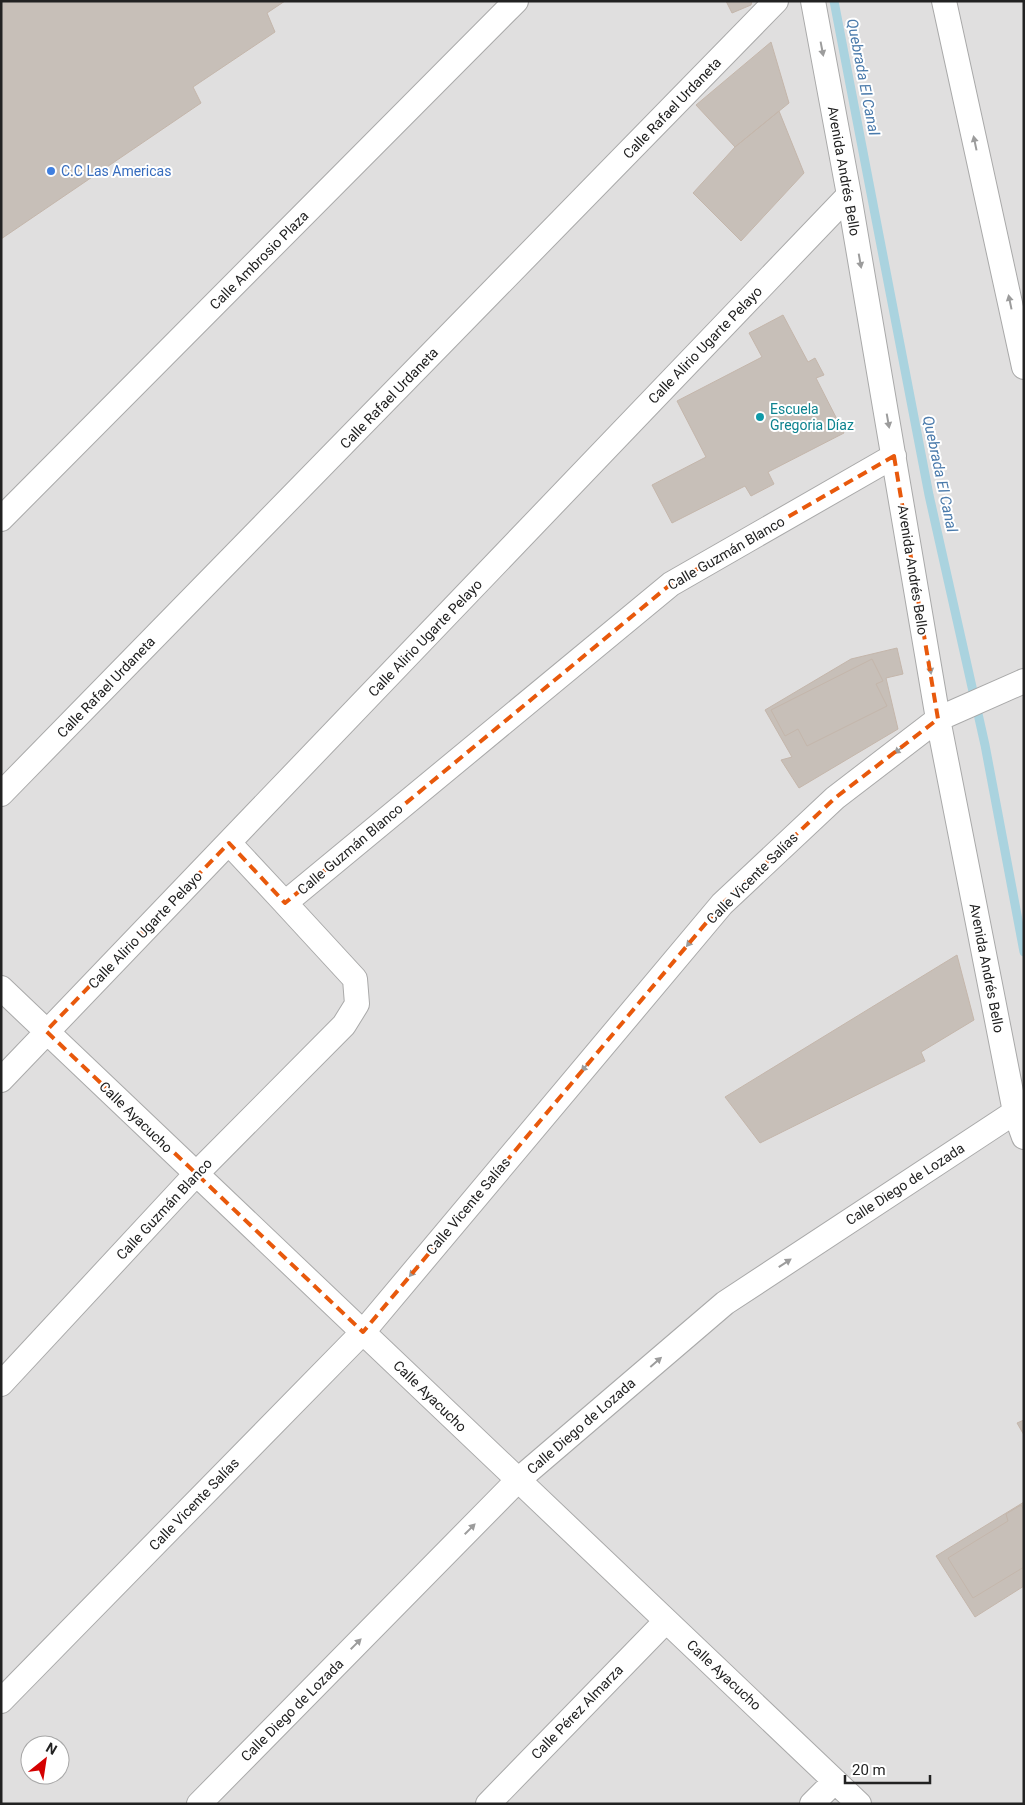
<svg xmlns="http://www.w3.org/2000/svg" width="1025" height="1805" font-family="Roboto,sans-serif">
<style>
.residential{fill:#e0dfdf;fill-rule:evenodd}
.lines{fill:none;stroke-linecap:round;stroke-linejoin:round}
.stream{stroke:#aad3df;stroke-width:9}
.building{fill:#c7bfb8;stroke:#c4b6ab}
.minor-casing{stroke:#a9a9a9;stroke-width:26}
.minor{stroke:#fff;stroke-width:24}
.oneway{fill:#9c9c9c}
.marked{fill:none;stroke:#e8590c;stroke-width:4;stroke-dasharray:10 6;stroke-linejoin:round}
.shop-dot{fill:#3f7fe0;stroke:#fff;stroke-width:2}
.culture-dot{fill:#0f9aa8;stroke:#fff;stroke-width:2}
.labels{text-anchor:middle;dominant-baseline:central;stroke-width:4;stroke-linejoin:round;paint-order:stroke}
.street-label{font-size:14px;fill:#222;stroke:#fff}
.shop-label{font-size:14px;fill:#366cbe;stroke:#fff;text-anchor:start}
.culture-label{font-size:14px;fill:#0d838f;stroke:#fff;text-anchor:start}
.water-label{font-size:15px;font-style:italic;fill:#4a7aab;stroke:#fff}
</style>
<rect width="100%" height="100%" fill="#f2efe9"/>
<!-- residential -->
<path class="residential" d="M1,1h1023v1803h-1023zM30,1745h30v30h-30z"/>
<g class="lines">
<!-- stream -->
<path class="stream" d="M834,1l95,494 56,250 39,207"/>
</g>
<!-- building -->
<path class="building" d="M1,1h284l-18,12 8,19 -82,55 8,16 -200,136z
M726,1h26l-1,4 -19,8z
M771,42l18,61 -54,44 -39,-42z
M779,111l25,62 -63,68 -48,-48 42,-46z
M783,315l25,47 7,-4 9,17 -8,3 28,55 -76,39 6,12 -23,12 -6,-10 -73,37 -20,-38 54,-28 -29,-56 85,-44 -13,-24z
M897,648l6,26 -17,4 12,51 -99,59 -18,-28 11,-3 -27,-47 86,-51z
M872,659l11,22 -7,3 11,22 -80,40 -9,-17 -13,7 -14,-26z
M957,955l17,65 -53,32 4,9 -165,82 -35,-46z
M1024,1420v15l-7,-12z
M1024,1502v84l-49,31 -39,-61z
M1021,1505l3,5v57l-51,31 -25,-40 60,-37 -2,-7z"/>
<g class="lines">
<!-- minor casing -->
<g class="minor-casing">
<path id="minor" d="M813,1l36,194 89,524 77,393 9,25
M944,1l80,366
M1,519l515,-518
M1,794l775,-793
M229,843l56,60
M1,988l858,816
M1,1080l848,-885
M1,1384l195,-210 148,-149 13,-21 -2,-25 -70,-76 386,-319 223,-128
M1,1701l362,-369 359,-428 113,-106 103,-79 86,-38
M199,1804l319,-324 207,-177 290,-191 9,-3
M488,1804l178,-183
M812,1804l23,-23"/>
</g>
<!-- minor -->
<use href="#minor" class="minor"/>
</g>
<!-- one-way arrows -->
<defs><path id="oneway-solid" d="M-6-.8H1V-3.2L6.5 0L1 3.2V.8H-6Z" transform="scale(1.25)"/></defs>
<g class="oneway">
<use href="#oneway-solid" transform="translate(822 49) rotate(79)"/>
<use href="#oneway-solid" transform="translate(975 143) rotate(-102)"/>
<use href="#oneway-solid" transform="translate(860 261) rotate(80)"/>
<use href="#oneway-solid" transform="translate(1010 302) rotate(-102)"/>
<use href="#oneway-solid" transform="translate(888 421) rotate(80)"/>
<use href="#oneway-solid" transform="translate(930 667) rotate(81)"/>
<use href="#oneway-solid" transform="translate(900 749) rotate(143)"/>
<use href="#oneway-solid" transform="translate(691 941) rotate(130)"/>
<use href="#oneway-solid" transform="translate(586 1066) rotate(130)"/>
<use href="#oneway-solid" transform="translate(785 1263) rotate(-33)"/>
<use href="#oneway-solid" transform="translate(414 1271) rotate(130)"/>
<use href="#oneway-solid" transform="translate(656 1362) rotate(-41)"/>
<use href="#oneway-solid" transform="translate(470 1529) rotate(-45)"/>
<use href="#oneway-solid" transform="translate(356 1644) rotate(-45)"/>
</g>
<!-- marked area -->
<path class="marked" d="M894,456l44,263 -103,79 -113,106 -359,428 -317,-301 183,-188 56,60 386,-319z"/>
<!-- markers -->
<circle class="shop-dot" cx="51" cy="171" r="5"/>
<circle class="culture-dot" cx="760" cy="417" r="5"/>
<g class="labels">
<!-- street labels -->
<g class="street-label">
<text transform="translate(672 108) rotate(-46)">Calle Rafael Urdaneta</text>
<text transform="translate(844 171) rotate(80)">Avenida Andrés Bello</text>
<text transform="translate(259 260) rotate(-45)">Calle Ambrosio Plaza</text>
<text transform="translate(705 345) rotate(-46)">Calle Alirio Ugarte Pelayo</text>
<text transform="translate(389 398) rotate(-46)">Calle Rafael Urdaneta</text>
<text transform="translate(726 553) rotate(-30)">Calle Guzmán Blanco</text>
<text transform="translate(913 570) rotate(81)">Avenida Andrés Bello</text>
<text transform="translate(425 638) rotate(-46)">Calle Alirio Ugarte Pelayo</text>
<text transform="translate(106 687) rotate(-46)">Calle Rafael Urdaneta</text>
<text transform="translate(350 849) rotate(-40)">Calle Guzmán Blanco</text>
<text transform="translate(752 878) rotate(-45)">Calle Vicente Salías</text>
<text transform="translate(145 930) rotate(-46)">Calle Alirio Ugarte Pelayo</text>
<text transform="translate(987 968) rotate(79)">Avenida Andrés Bello</text>
<text transform="translate(136 1117) rotate(44)">Calle Ayacucho</text>
<text transform="translate(905 1184) rotate(-33)">Calle Diego de Lozada</text>
<text transform="translate(468 1206) rotate(-50)">Calle Vicente Salías</text>
<text transform="translate(164 1209) rotate(-47)">Calle Guzmán Blanco</text>
<text transform="translate(430 1396) rotate(44)">Calle Ayacucho</text>
<text transform="translate(581 1426) rotate(-41)">Calle Diego de Lozada</text>
<text transform="translate(194 1504) rotate(-46)">Calle Vicente Salías</text>
<text transform="translate(724 1675) rotate(43)">Calle Ayacucho</text>
<text transform="translate(292 1710) rotate(-45)">Calle Diego de Lozada</text>
<text transform="translate(577 1712) rotate(-46)">Calle Pérez Almarza</text>
</g>
<!-- shop labels -->
<g class="shop-label">
<text x="61" y="171">C.C Las Americas</text>
</g>
<!-- culture labels -->
<g class="culture-label">
<text x="770" y="409">Escuela<tspan x="770" dy="16">Gregoria Díaz</tspan></text>
</g>
<!-- water labels -->
<g class="water-label">
<text transform="translate(863 77) rotate(79)">Quebrada El Canal</text>
<text transform="translate(940 474) rotate(78)">Quebrada El Canal</text>
</g>
</g>
<!-- border -->
<rect width="1025" height="1805" fill="none" stroke="#222222" stroke-width="5"/>
<!-- north arrow -->
<g transform="translate(45 1760) rotate(30)"><circle r="24" fill="#ffffff" stroke="#a7a7a7"/>
<path d="M0-4L9 19L0 12L-9 19Z" fill="#d40000"/>
<text y="-8" font-size="14" font-weight="bold" text-anchor="middle" fill="#222222">N</text>
</g>
<!-- scale -->
<path d="M845 1775v8h85v-8" fill="none" stroke="#222222" stroke-width="2.5"/>
<text x="852" y="1775" font-size="15" fill="#222222" stroke="#ffffff" stroke-width="4" paint-order="stroke">20 m</text>
</svg>
